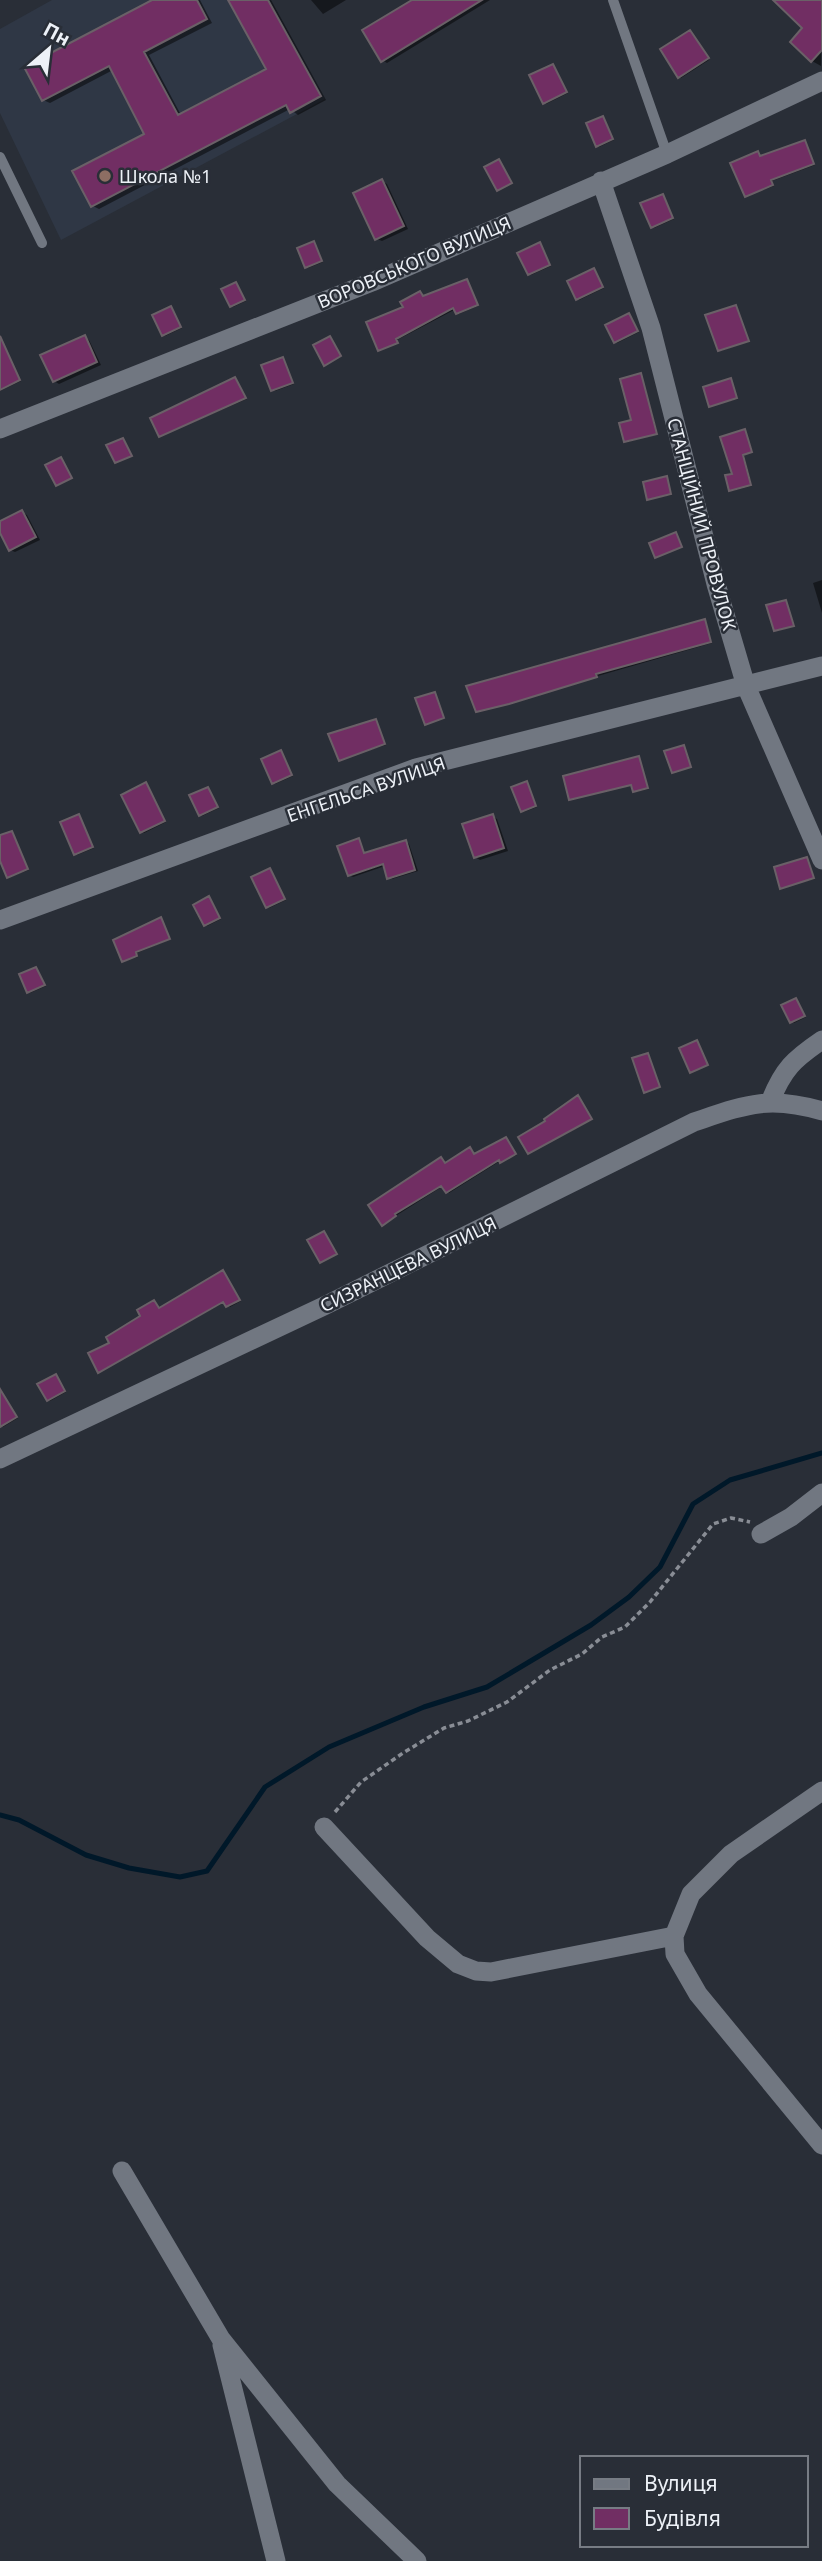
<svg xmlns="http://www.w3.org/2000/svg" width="822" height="2561" font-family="'Noto Sans',sans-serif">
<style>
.built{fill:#2f3745}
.shadow{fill:#0007}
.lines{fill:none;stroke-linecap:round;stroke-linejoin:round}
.stream{stroke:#001829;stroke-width:5}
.building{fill:#712e63;stroke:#6a6067;stroke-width:2}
.path{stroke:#898d95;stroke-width:3.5;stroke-dasharray:5 3.5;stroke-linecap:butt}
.service{stroke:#717781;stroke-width:10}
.minor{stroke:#717781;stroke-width:19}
.education-dot{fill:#8d6e63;stroke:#292e37;stroke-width:2.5}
.labels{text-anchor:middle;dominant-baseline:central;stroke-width:5;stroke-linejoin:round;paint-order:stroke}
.poi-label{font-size:18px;fill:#edf1f7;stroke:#292e37;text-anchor:start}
.street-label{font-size:18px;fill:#edf1f7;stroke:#292e37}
</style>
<rect width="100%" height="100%" fill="#292e37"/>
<!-- built -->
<path class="built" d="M52,0h218l55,99 -264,141 -61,-127v-84z"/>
<!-- shadow -->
<path class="shadow" d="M156,0h44l12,23 -63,32 32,60 87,-46 -38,-69h41l55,100 -28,15 -8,-6 -191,100 -6,-3 54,-72 -34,-64 -63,33 -7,-3z
M311,0h35l-23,14z
M415,0h75l-103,63 -5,-3z
M776,0l46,1 -1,65 -9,-5 -7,-33z
M690,32l19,28 -28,18 -2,-1z
M553,65l15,28 -22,11 -1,-2z
M603,118l11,22 -15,7 -1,-1z
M805,142l10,23 -43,16 2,5 -27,10 11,-43 3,5z
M382,181l5,3 21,45 -26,12 -5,-2z
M663,196l11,23 -20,9 -2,-1z
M314,243l9,19 -15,6 -2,-1z
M540,244l11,22 -20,9 -2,-1z
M594,270l10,18 -25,12 -2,-1z
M467,281l11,25 -19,8 -3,-5 -59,31 1,3 -19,7 27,-43z
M236,284l10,17 -13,6 -2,-1z
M736,307l13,34 -28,10 -2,-1z
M171,308l11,20 -17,8 -2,-1z
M629,315l10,17 -22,11 -2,-1z
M84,337l5,3 12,25 -42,19 -5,-3z
M9,358l12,23 -21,10v-29z
M283,359l11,25 -19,7 -2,-1z
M641,375l17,59 -31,8 -2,-1 8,-20z
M235,379l12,20 -86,37z
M731,380l7,19 -28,7z
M745,431l8,21 -9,3 8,31 -20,5z
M667,478l5,17 -23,4z
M22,512l5,3 13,25 -25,12 -5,-2 -10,-27z
M822,580v33l-9,-30z
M786,602l9,24 -18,5 -2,-1z
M704,621l8,22 -235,68z
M376,721l10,24 -46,14z
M281,752l12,24 -18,8 -2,-1z
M639,758l10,31 -13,3 -3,-7 -62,14z
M527,783l10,24 -13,5 -2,-1z
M148,786l18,36 -22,11 -2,-1z
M208,789l11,19 -17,8 -2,-1z
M79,816l15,32 -17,7 -2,-1z
M492,816l5,3 11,32 -28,9 -5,-3z
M12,833l17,37 -19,7 -10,-20v-20z
M358,840l8,14 40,-12 3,2 9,27 -26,8 -7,-13 -32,11 -4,-2z
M807,859l8,20 -33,8z
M270,870l16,30 -17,8 -2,-1z
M211,899l10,20 -14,7 -2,-1z
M161,919l10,20 -34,14 1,4 -15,4z
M36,969l10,17 -16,7 -2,-1z
M796,1000l10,17 -12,6 -2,-1z
M580,1099l12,21 -62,33 18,-31z
M506,1139l11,16 -17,6 -51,32 -6,-7 -60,38 63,-60 26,-14 3,5z
M223,1272l18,29 -11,6 -5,-5 -126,69 13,-28 42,-41 6,8z
M56,1376l10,16 -16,9 -2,-1z
M4,1397l14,21 -15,9 -3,-3v-25z"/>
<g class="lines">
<!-- stream -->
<path class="stream" d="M0,1815l19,5 67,35 43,13 51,9 27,-6 58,-84 64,-40 95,-40 63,-20 104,-62 38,-28 31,-30 33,-63 37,-24 92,-27"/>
</g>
<!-- building -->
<path class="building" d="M152,0h45l10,19 -63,33 34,63 88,-46 -38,-69h40l53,96 -31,17 -4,-8 -195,102 -19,-36 72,-37 -35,-68 -67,35 -18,-34z
M412,0h70l-101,62 -19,-32z
M773,0h49v50l-11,12 -21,-20 12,-14z
M690,30l19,28 -31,20 -18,-29z
M553,64l14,28 -24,12 -14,-29z
M603,116l10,23 -17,8 -10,-24z
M805,140l9,24 -43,16 2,5 -28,12 -15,-34 28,-12 2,5z
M499,159l13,24 -15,8 -13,-24z
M382,179l22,47 -29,14 -22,-47z
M663,194l10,24 -22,10 -11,-25z
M314,241l8,20 -17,7 -8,-20z
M540,242l10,23 -22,10 -11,-22z
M594,268l9,19 -27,13 -9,-19z
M467,279l11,26 -22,9 -3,-6 -57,31 2,4 -20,8 -12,-29 37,-15 -3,-5 20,-11 3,5z
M236,282l9,18 -15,7 -9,-18z
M736,305l13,36 -31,10 -13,-36z
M171,306l10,21 -19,9 -10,-21z
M629,313l9,18 -24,12 -9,-18z
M85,335l12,27 -44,20 -13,-27z
M0,336l20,44 -20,10z
M330,336l11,20 -17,10 -11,-21z
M283,357l10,26 -22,8 -10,-26z
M641,373l16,61 -33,8 -5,-19 12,-3 -11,-41z
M235,377l11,21 -87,39 -9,-19z
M731,378l6,20 -28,9 -6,-20z
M745,429l7,23 -9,3 8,30 -22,6 -4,-16 7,-1 -12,-37z
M123,438l9,18 -17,7 -9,-18z
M61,457l11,21 -16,8 -11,-21z
M667,476l4,18 -24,6 -4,-18z
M22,510l14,27 -27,14 -9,-18v-12z
M676,532l6,15 -27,11 -6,-15z
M786,600l8,26 -20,5 -8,-26z
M705,619l6,23 -115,32 1,3 -88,27 -33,8 -10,-26z
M435,692l9,26 -19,7 -10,-27z
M376,719l9,25 -46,17 -11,-27z
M684,745l7,22 -19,6 -8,-22z
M281,750l11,25 -20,9 -11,-25z
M639,756l9,32 -15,4 -2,-7 -62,15 -6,-24z
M527,781l9,25 -15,6 -10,-25z
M146,782l19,39 -25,12 -19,-38z
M208,787l10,20 -19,9 -10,-21z
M79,814l14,33 -19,8 -14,-33z
M493,814l11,34 -30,10 -12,-34z
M12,831l16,38 -21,9 -7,-17v-26z
M359,838l5,15 42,-13 9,30 -28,9 -4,-15 -35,12 -11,-30z
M807,857l7,21 -34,11 -6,-22z
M270,868l15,31 -19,9 -15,-31z
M209,896l11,22 -16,8 -11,-21z
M161,917l9,22 -34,13 1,4 -15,6 -9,-22z
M36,967l9,18 -18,8 -8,-19z
M796,998l9,18 -15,7 -9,-18z
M697,1040l11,25 -18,8 -11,-25z
M648,1053l12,34 -16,6 -12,-35z
M578,1095l14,24 -64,35 -10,-17 27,-16 -1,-2z
M506,1137l10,17 -16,9 -1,-3 -53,33 -5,-7 -46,28 1,2 -14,10 -14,-21 73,-48 4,6 25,-16 4,7z
M324,1231l13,23 -17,9 -13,-23z
M223,1270l17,30 -14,7 -3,-5 -125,71 -10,-20 21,-10 -3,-6 34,-21 -3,-6 17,-10 5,8z
M56,1374l9,17 -18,10 -10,-17z
M0,1389l17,28 -17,10z"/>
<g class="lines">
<!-- path -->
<path class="path" d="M335,1812l26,-30 42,-29 41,-25 24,-7 39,-19 43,-32 32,-16 20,-17 23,-10 25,-25 63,-78 18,-6 19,4"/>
<!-- service -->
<path class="service" d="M613,0l54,154
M0,157l42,86"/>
<!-- minor -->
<path class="minor" d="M601,181l50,147 65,256 30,102 76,174
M0,429l372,-147 295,-128 155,-73
M0,920l416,-152 406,-102
M770,1102c13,-33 24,-43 52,-62
M0,1459l324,-153 370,-184c51,-17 74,-27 128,-11
M761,1534l30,-17 31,-24
M822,1791l-91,63 -40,40 -17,42 1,18 23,40 124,151
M324,1827l103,111 31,26 18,7 15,1 183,-36
M122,2171l99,168 116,145 80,77
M222,2345l54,216"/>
</g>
<!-- markers -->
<circle class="education-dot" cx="105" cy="176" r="7"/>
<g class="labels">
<!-- poi labels -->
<g class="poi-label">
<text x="119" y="176">Школа №1</text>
</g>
<!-- street labels -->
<g class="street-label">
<text transform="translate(414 262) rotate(-23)">ВОРОВСЬКОГО ВУЛИЦЯ</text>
<text transform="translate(702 524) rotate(75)">СТАНЦІЙНИЙ ПРОВУЛОК</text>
<text transform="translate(366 789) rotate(-19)">ЕНГЕЛЬСА ВУЛИЦЯ</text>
<text transform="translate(408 1264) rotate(-26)">СИЗРАНЦЕВА ВУЛИЦЯ</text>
</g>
</g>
<!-- legend -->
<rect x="580" y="2456" width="228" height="91" fill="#292e37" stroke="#777c84" stroke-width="2"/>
<rect x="594" y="2479" width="35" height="10" fill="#717781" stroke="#777c84" stroke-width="2"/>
<text x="644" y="2491" font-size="21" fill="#edf1f7">Вулиця</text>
<rect x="594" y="2508" width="35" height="21" fill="#712e63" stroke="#777c84" stroke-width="2"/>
<text x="644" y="2526" font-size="21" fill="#edf1f7">Будівля</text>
<!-- north arrow -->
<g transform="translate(49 49) rotate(28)" stroke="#292e37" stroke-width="5" paint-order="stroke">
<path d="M0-5L12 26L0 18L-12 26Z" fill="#edf1f7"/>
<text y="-10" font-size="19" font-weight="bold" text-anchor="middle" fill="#edf1f7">Пн</text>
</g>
</svg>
